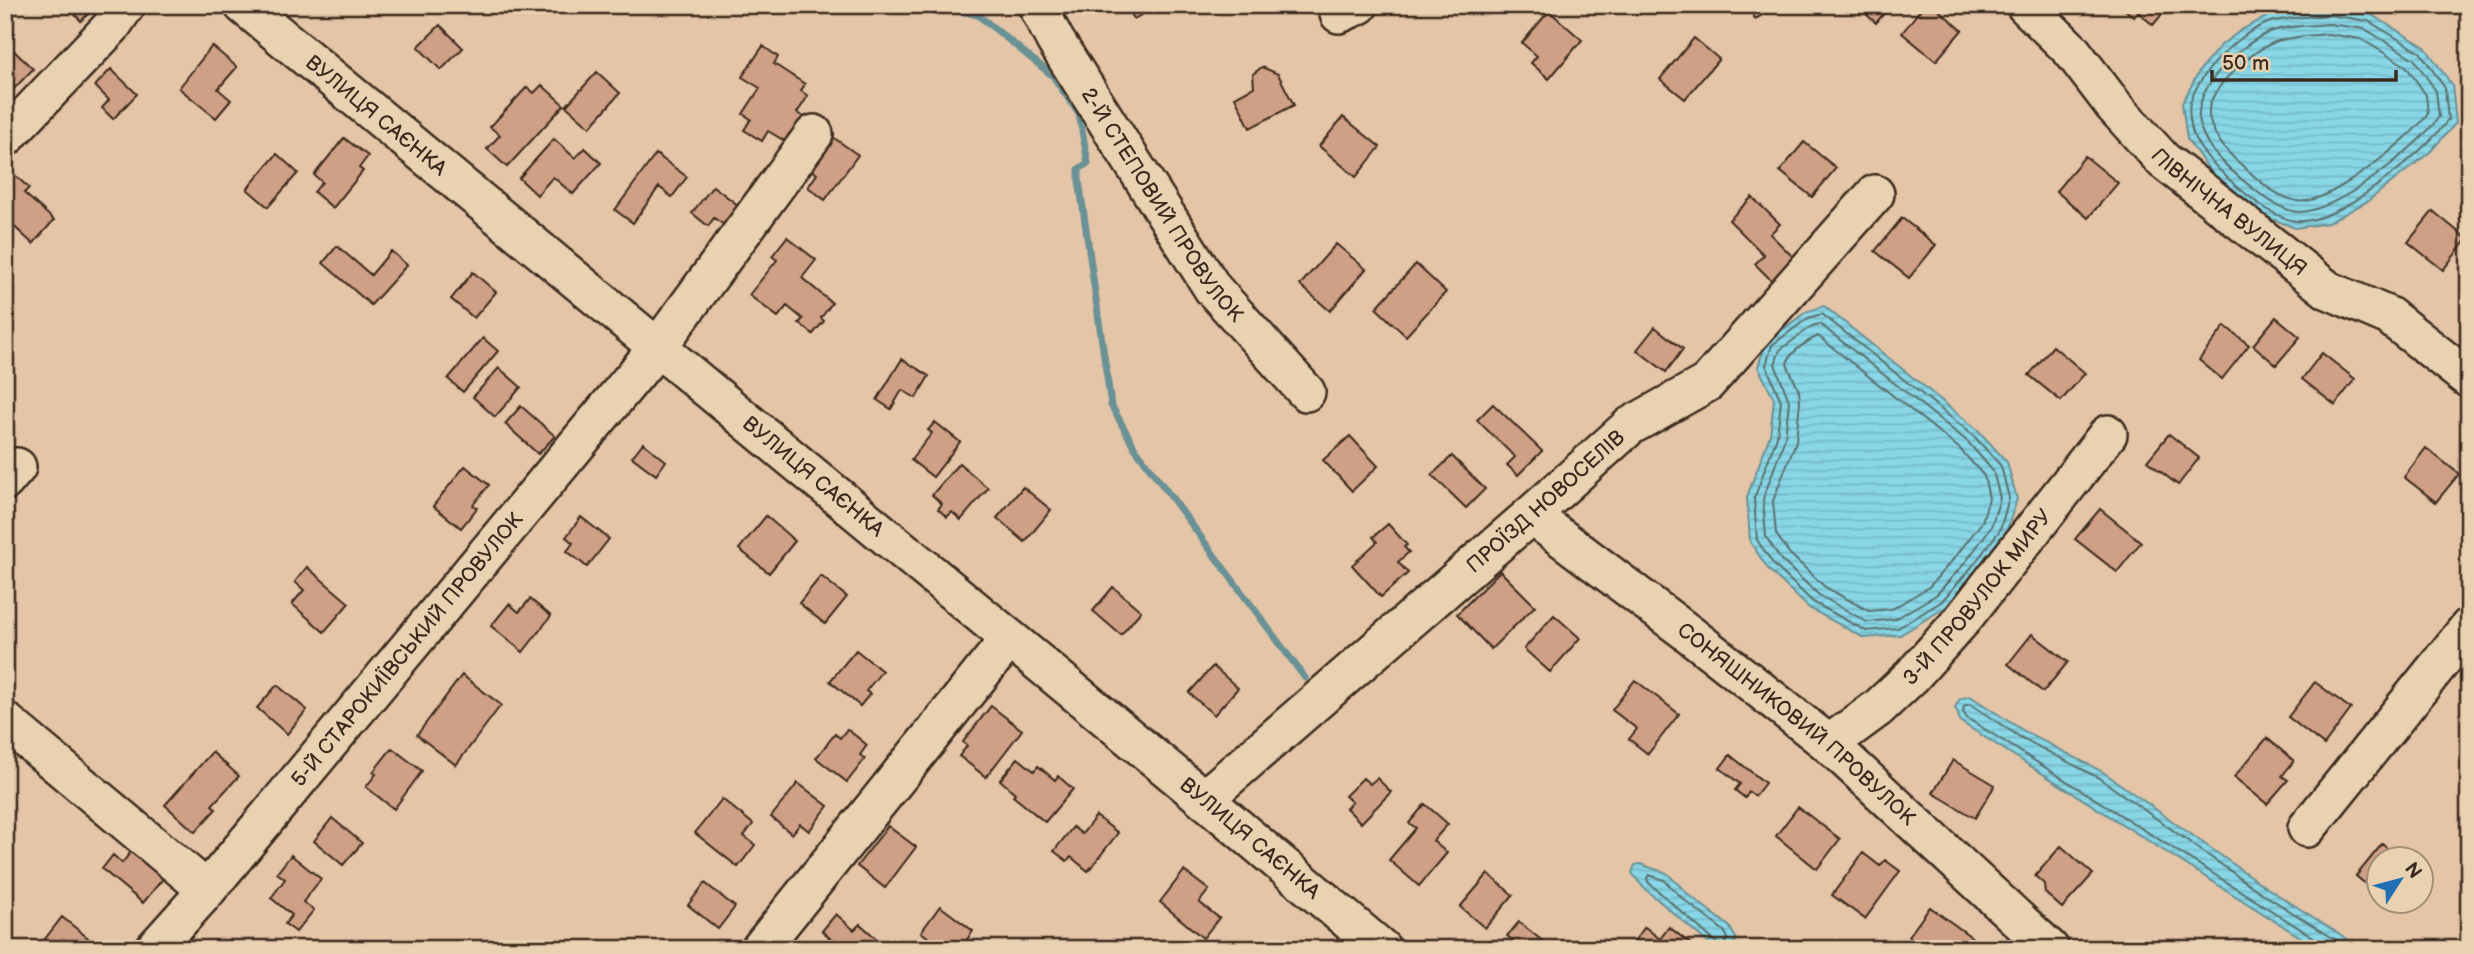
<svg xmlns="http://www.w3.org/2000/svg" width="2474" height="954" font-family="'Balsamiq Sans',sans-serif">
<style>
.water{fill:url(#water-rules);stroke:#699196;stroke-width:2}
.lines{fill:none;stroke-linecap:round;stroke-linejoin:round}
.shore{stroke:#5a6f6e;stroke-width:2}
.stream{stroke:#699196;stroke-width:7}
.building{fill:#d0a086;stroke:#3b2a1e;stroke-width:2}
.minor-casing{stroke:#3b2a1e;stroke-width:42}
.minor{stroke:#e9d2b2;stroke-width:37}
.labels{text-anchor:middle;dominant-baseline:central;stroke-width:6;stroke-linejoin:round;paint-order:stroke}
.street-label{font-size:21px;fill:#3b2a1e;stroke:#e9d2b2}
</style>
<defs>
<pattern id="water-rules" width="6" height="5" patternUnits="userSpaceOnUse" patternTransform="scale(1.75)"><rect width="6" height="5" fill="#88d6e6"/><path d="M0 2.5h6" fill="none" stroke="#76b8c5"/></pattern>
</defs>
<rect width="100%" height="100%" fill="#e4c5a7"/>
<filter id="ink" filterUnits="userSpaceOnUse"><feTurbulence type="fractalNoise" baseFrequency=".0143" numOctaves="2"/><feDisplacementMap in="SourceGraphic" scale="14" xChannelSelector="R" yChannelSelector="G"/><feConvolveMatrix kernelMatrix="1 2 1 2 8 2 1 2 1" color-interpolation-filters="sRGB"/></filter>
<g filter="url(#ink)">
<!-- water -->
<path class="water" d="M2328,8l42,6 55,33 27,38 4,38 -26,29 -62,49 -40,22 -33,5 -40,-16 -42,-37 -26,-36 -5,-36 18,-33 20,-24 21,-16 27,-14z
M1824,306l154,124 29,32 10,37 -11,34 -29,40 -31,34 -46,28 -36,3 -55,-30 -40,-38 -19,-28 -3,-45 23,-62 4,-36 -16,-32 8,-25 40,-30z
M1970,696l54,35 79,41 161,114 99,63h-44l-358,-227 -6,-15 5,-8z
M1640,864l27,9 21,21 41,32 8,14c-7,8 -11,9 -22,9l-72,-62 -11,-14 3,-8z"/>
<g class="lines">
<!-- shore -->
<path class="shore" d="M2329,15l39,6 52,31 25,36 3,32c-23,32 -110,105 -151,101 -22,-2 -48,-24 -64,-38 -12,-11 -35,-33 -40,-49 -2,-7 -5,-24 -3,-31 9,-30 51,-72 81,-81 18,-5 40,-5 58,-7z
M2329,24l36,5 49,30 22,32 3,26c-23,32 -99,93 -139,95 -18,0 -42,-19 -55,-30 -16,-13 -34,-29 -42,-48 -19,-40 34,-88 67,-102 17,-7 41,-6 59,-8z
M2328,34l33,5 45,27 20,29 2,19c-17,24 -100,93 -131,87 -21,-4 -38,-20 -53,-34 -16,-13 -37,-36 -35,-58 3,-24 45,-59 66,-67 15,-6 36,-6 53,-8z
M1822,314l151,121 28,31 8,32 -9,32 -29,38 -30,34 -43,26 -32,3 -53,-29 -39,-37 -17,-25 -3,-41 23,-63 4,-35 -15,-36 6,-20 36,-27z
M1820,324l147,117 26,30 7,27 -9,29 -26,36 -29,32 -41,24 -28,3 -48,-27 -38,-35 -15,-23 -3,-38 22,-61 4,-37 -14,-37 5,-14 32,-24z
M1818,336l142,113 24,27 5,22 -7,24 -26,34 -27,31 -37,22 -23,2 -44,-24 -36,-34 -13,-19 -3,-33 23,-60 4,-40 -1,-10 -12,-27c3,-13 19,-22 31,-28z
M1649,875l15,5 19,19 41,32 4,7 -4,7 -4,1 -72,-64 -1,-4z
M2322,949l-4,-9 -351,-222 -4,-6 1,-6 6,-2 50,33 79,41 161,114 90,57"/>
<!-- stream -->
<path class="stream" d="M938,5l40,10 75,61 26,38 9,49 -9,6v11l32,225 24,43 170,230"/>
</g>
<!-- building -->
<path class="building" d="M66,5h31l-16,16z
M1126,5h33l-25,14z
M1748,5h35l-28,14z
M1856,5h35l-15,18z
M1924,5h9l29,25 -26,31 -34,-28z
M2119,5h51l-17,20 -15,-13 -4,5z
M1549,11l33,29 -33,39 -18,-16 6,-7 -15,-13z
M440,25l23,23 -22,22 -23,-23z
M1694,38l25,21 -34,40 -25,-20z
M212,46l25,21 -19,22 13,11 -15,18 -37,-30z
M763,46l15,11 -4,7 31,20 -4,7 7,5 -11,17 10,6 -12,19 -6,-4 -4,7 -17,-10 -6,10 -18,-11 7,-11 -8,-5 17,-26 -18,-11z
M11,48l22,21 -26,27 -2,-2v-39z
M1262,67l16,7 16,31 -44,23 -15,-31 19,-10 -1,-13z
M111,69l26,25 -24,25 -11,-11 7,-8 -14,-14z
M597,72l23,21 -30,34 -24,-21z
M542,85l22,20 -57,62 -20,-18 13,-14 -10,-8 37,-40 7,6z
M1343,117l37,30 -24,30 -37,-31z
M830,135l28,20 -33,45 -17,-13 9,-13 -11,-8z
M344,138l24,18 -9,12 4,3 -30,37 -19,-16 8,-10 -8,-7z
M554,139l21,19 10,-10 16,15 -28,31 -20,-17 -16,18 -18,-17z
M1804,142l32,26 -24,29 -32,-26z
M277,154l21,19 -30,34 -21,-18z
M656,154l31,23 -15,20 -13,-10 -26,36 -18,-13z
M2085,156l33,27 -30,35 -32,-27z
M7,168l22,20 -5,5 30,27 -21,24 -28,-26z
M713,186l26,20 -15,19 -10,-7 -6,8 -16,-13z
M1752,197l28,27 -10,10 25,25 -22,23 -18,-18 9,-9 -35,-35z
M2433,211l34,28 -24,31 -35,-28z
M1902,218l34,27 -27,33 -34,-27z
M787,237l29,23 -14,18 30,25 -11,15 3,3 -11,13 -14,-11 4,-4 -16,-13 -9,11 -29,-22 28,-35 -5,-4z
M1336,244l30,25 -36,42 -30,-26z
M337,246l34,29 20,-24 16,14 -36,40 -48,-42z
M1416,264l30,28 -40,44 -30,-28z
M473,272l23,20 -22,26 -23,-19z
M2276,317l24,20 -24,28 -23,-20z
M2225,326l24,19 -27,34 -23,-19z
M1655,327l28,22 -17,23 -29,-22z
M483,338l15,13 -35,41 -15,-13z
M2053,346l32,27 -24,28 -32,-26z
M2322,353l33,26 -20,26 -33,-26z
M902,359l27,17 -13,22 -14,-8 -11,19 -14,-9z
M499,368l22,19 -26,30 -22,-20z
M1493,404l49,47 -24,24 -11,-10 8,-8 -38,-37z
M521,406l34,30 -17,18 -33,-30z
M935,422l25,20 -27,35 -22,-17 21,-27 -4,-3z
M2169,434l30,24 -21,27 -31,-24z
M1350,436l28,30 -26,25 -29,-31z
M643,443l23,18 -10,14 -24,-18z
M2426,448l33,26 -23,28 -32,-25z
M1452,456l33,33 -19,19 -34,-33z
M959,463l29,25 -27,32 -9,-8 -5,5 -9,-8 4,-5 -10,-9z
M465,466l24,19 -16,20 4,3 -16,20 -28,-22z
M1023,487l28,23 -26,32 -28,-24z
M2100,509l41,33 -24,30 -42,-33z
M766,516l29,25 -26,32 -30,-24z
M581,517l28,22 -22,28 -20,-16 6,-8 -7,-6z
M1388,524l19,21 -3,2 5,5 -11,10 10,11 -27,24 -29,-32 25,-23 -4,-5z
M307,567l42,36 -25,29 -32,-28 12,-14 -9,-8z
M1500,571l35,35 -44,43 -34,-35z
M821,576l26,21 -22,27 -26,-21z
M1113,587l28,24 -20,24 -28,-24z
M530,599l21,17 -28,36 -32,-26 18,-22 10,8z
M1554,615l26,23 -30,34 -26,-23z
M2032,634l36,28 -25,30 -35,-28z
M856,650l26,21 -16,20 4,3 -10,12 -30,-25z
M1213,666l25,22 -24,27 -25,-22z
M462,675l39,30 -45,60 -39,-30z
M1635,680l44,34 -31,40 -19,-15 8,-10 -25,-19z
M2315,682l36,27 -27,36 -36,-28z
M277,685l30,25 -20,24 -30,-26z
M991,706l31,24 -36,47 -27,-21 8,-10 -4,-4z
M847,729l20,16 -7,10 5,4 -18,23 -31,-24 19,-24 5,4z
M2267,738l27,23 -12,15 6,4 -21,24 -33,-27z
M392,748l30,23 -28,38 -28,-22 10,-13 -3,-2z
M212,752l27,24 -27,29 4,4 -21,23 -30,-27z
M1730,755l35,28 -10,13 -6,-4 -4,6 -10,-8 5,-6 -20,-16z
M1018,758l16,13 4,-5 17,14 3,-4 15,13 -28,33 -32,-26 2,-3 -15,-13z
M1953,760l42,25 -20,33 -42,-25z
M1363,778l7,6 7,-6 14,14 -30,31 -15,-15 6,-6 -7,-6z
M798,783l30,23 -19,25 -9,-7 -8,10 -21,-17z
M722,799l31,25 -9,12 11,9 -17,22 -43,-34z
M1425,804l23,20 -15,17 14,12 -28,33 -30,-26 27,-32 -7,-5z
M1798,807l42,32 -23,30 -41,-33z
M1096,816l22,17 -30,38 -17,-14 -4,4 -13,-10 19,-24 9,7z
M332,818l30,25 -19,22 -29,-24z
M888,826l28,21 -31,41 -28,-22z
M2382,844l19,16h-21v36l-24,-20z
M2061,846l32,28 -31,34 -17,-15 -1,-9 -9,-8z
M134,848l32,27 -23,28 -41,-34 11,-14 9,8z
M1863,853l17,13 5,-6 15,11 -35,48 -33,-24z
M291,855l30,24 -18,23 11,8 -18,22 -11,-8 7,-9 -21,-17 14,-19 -8,-6z
M1184,871l25,19 -10,12 20,16 -16,20 -43,-36z
M1488,874l25,21 -28,33 -25,-21z
M705,883l30,24 -17,22 -30,-24z
M940,906l33,25 -13,18h-16l-23,-17z
M1930,907l44,32 -8,10h-40l-17,-13z
M836,914l18,16 6,-6 28,25h-46l-20,-18z
M62,917l31,25 -6,7 -49,-1z
M1519,922l32,26v1h-45l7,-8 -6,-5z
M1645,927l15,12 9,-12 28,22h-69z"/>
<g class="lines">
<!-- minor casing -->
<g class="minor-casing">
<g id="minor">
<path id="s1" d="M243,5l961,794 178,150"/>
<path id="s2" d="M1037,5l18,35 158,249 93,103"/>
<path id="s3" d="M2025,5l47,46 42,55 49,54 165,130 61,26 80,63"/>
<path d="M1339,14l20,-9"/>
<path d="M5,138l106,-111 15,-22"/>
<path d="M5,481l12,-14"/>
<path id="s4" d="M1531,515l157,118 141,111 221,205"/>
<path d="M5,721l202,169"/>
<path id="s5" d="M1829,744l49,-36 34,-32 50,-56 146,-186"/>
<path id="s6" d="M1204,799l327,-284 99,-89 77,-43 168,-189"/>
<path d="M2307,828l162,-201"/>
<path id="s7" d="M154,949l53,-59 451,-543 156,-213"/>
<path d="M760,949l249,-310"/>
</g>
</g>
<!-- minor -->
<use href="#minor" class="minor"/>
</g>
</g>
<g class="labels">
<!-- street labels -->
<g class="street-label">
<text stroke="none"><textPath href="#s1" startOffset="173">ВУЛИЦЯ САЄНКА</textPath></text>
<text stroke="none"><textPath href="#s2" startOffset="236">2-Й СТЕПОВИЙ ПРОВУЛОК</textPath></text>
<text stroke="none"><textPath href="#s3" startOffset="292">ПІВНІЧНА ВУЛИЦЯ</textPath></text>
<text stroke="none"><textPath href="#s1" startOffset="740">ВУЛИЦЯ САЄНКА</textPath></text>
<text stroke="none"><textPath href="#s6" startOffset="453">ПРОЇЗД НОВОСЕЛІВ</textPath></text>
<text stroke="none"><textPath href="#s5" startOffset="210">3-Й ПРОВУЛОК МИРУ</textPath></text>
<text stroke="none"><textPath href="#s7" startOffset="392">5-Й СТАРОКИЇВСЬКИЙ ПРОВУЛОК</textPath></text>
<text stroke="none"><textPath href="#s4" startOffset="338">СОНЯШНИКОВИЙ ПРОВУЛОК</textPath></text>
<text stroke="none"><textPath href="#s1" startOffset="1307">ВУЛИЦЯ САЄНКА</textPath></text>
</g>
</g>
<!-- margin -->
<rect width="2474" height="954" fill="none" stroke="#e9d2b2" stroke-width="28"/>
<rect x="14" y="14" width="2446" height="926" fill="none" stroke="#3b2a1e" stroke-width="2.5" filter="url(#ink)"/>
<!-- north arrow -->
<g transform="translate(2400 880) rotate(54)"><circle r="33" fill="#e9d2b2" stroke="#a38f77" stroke-width="2"/>
<path d="M0-5L12 26L0 18L-12 26Z" fill="#1f6fb2"/>
<text y="-10" font-size="19" font-weight="bold" text-anchor="middle" fill="#3b2a1e">N</text>
</g>
<!-- scale -->
<path d="M2212 70v10h184v-10" fill="none" stroke="#3b2a1e" stroke-width="3.5"/>
<text x="2222" y="70" font-size="21" fill="#3b2a1e" stroke="#e9d2b2" stroke-width="5" paint-order="stroke">50 m</text>
</svg>
